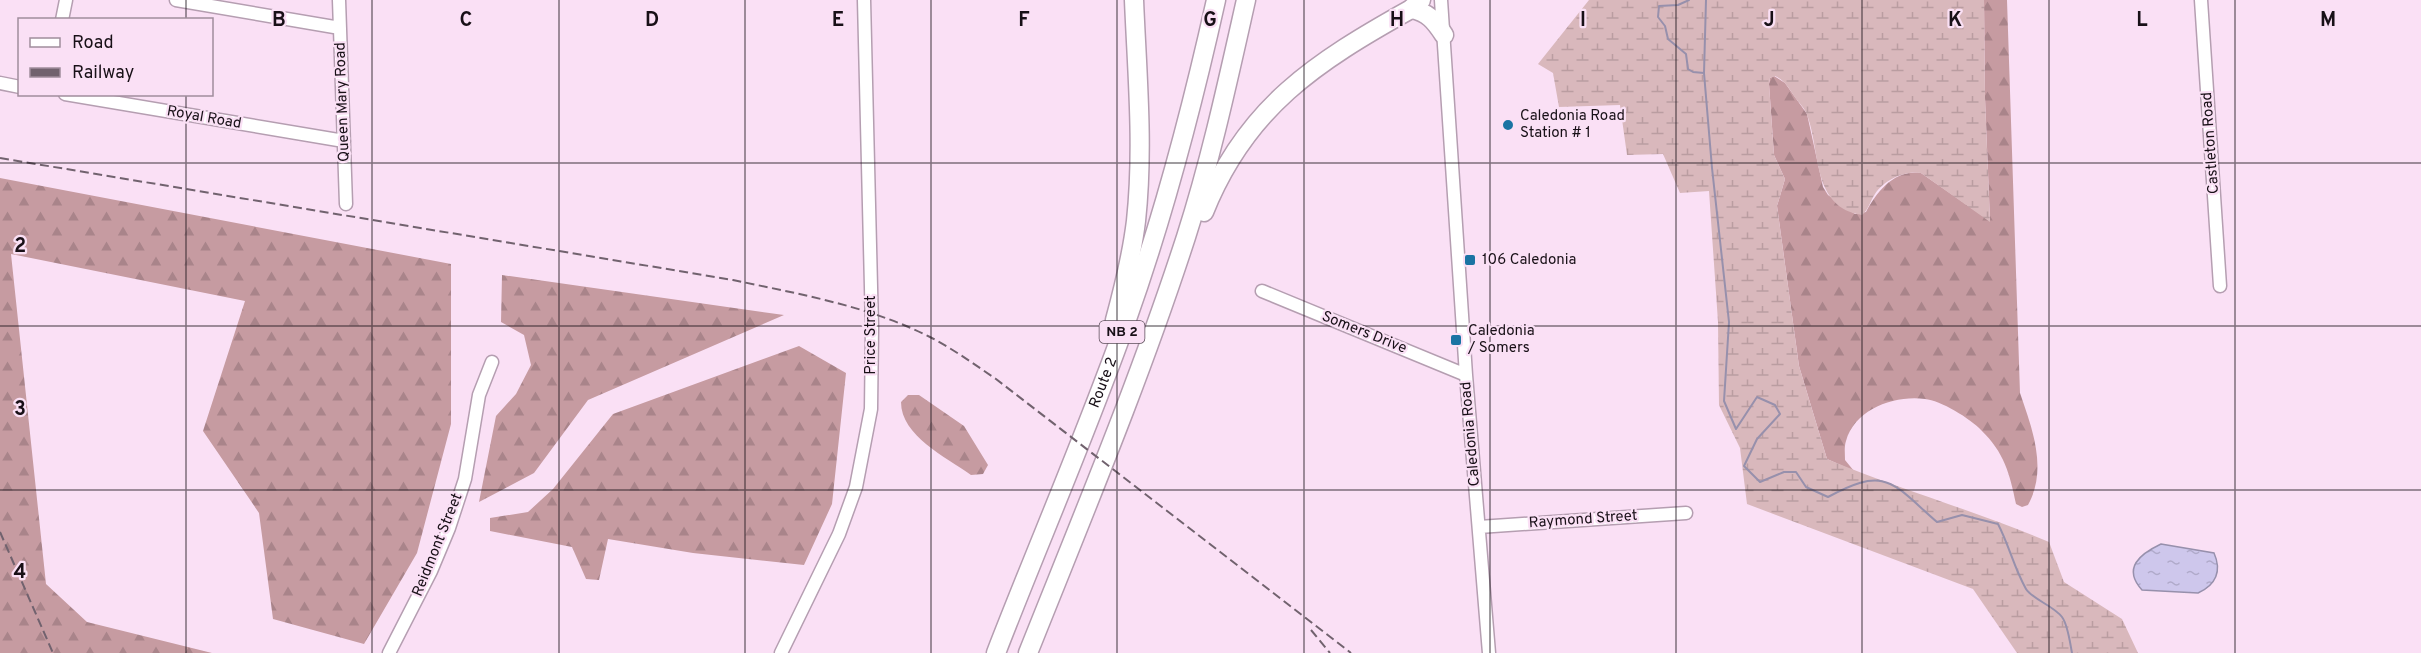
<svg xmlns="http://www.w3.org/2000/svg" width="2421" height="653" font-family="Overpass,sans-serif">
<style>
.forest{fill:url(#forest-firs)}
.wetland{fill:url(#wetland-marsh)}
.water{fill:url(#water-ripples);stroke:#9790ac;stroke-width:1.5}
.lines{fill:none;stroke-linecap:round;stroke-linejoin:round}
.stream{stroke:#9790ac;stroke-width:2}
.minor-casing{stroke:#b59eb1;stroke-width:15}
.highway-casing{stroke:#b59eb1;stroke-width:21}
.minor{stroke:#fff;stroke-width:12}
.highway{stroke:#fff;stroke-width:18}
.rail{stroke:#71626e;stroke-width:2;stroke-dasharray:9 4.5;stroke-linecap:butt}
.grid{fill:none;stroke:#181017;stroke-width:1.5;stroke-opacity:0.55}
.poi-dot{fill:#1a74a3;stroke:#fae0f5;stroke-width:2}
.labels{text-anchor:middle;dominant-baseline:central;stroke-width:4.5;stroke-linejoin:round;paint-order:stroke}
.shield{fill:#fae0f5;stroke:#5c4e5a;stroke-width:1.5}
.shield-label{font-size:14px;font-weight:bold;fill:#181017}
.street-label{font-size:15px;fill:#181017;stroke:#fae0f5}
.poi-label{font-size:15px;fill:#181017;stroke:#fae0f5;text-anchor:start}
.grid-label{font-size:20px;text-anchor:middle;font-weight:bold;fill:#181017;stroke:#fae0f5;stroke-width:4.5;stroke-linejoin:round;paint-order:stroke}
</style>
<defs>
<pattern id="forest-firs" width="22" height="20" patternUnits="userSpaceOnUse" patternTransform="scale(1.5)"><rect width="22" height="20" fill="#c69ba1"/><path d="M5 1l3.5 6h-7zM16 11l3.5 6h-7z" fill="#a9848a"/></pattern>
<pattern id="wetland-marsh" width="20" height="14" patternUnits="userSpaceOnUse" patternTransform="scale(1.5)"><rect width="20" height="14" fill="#d9b8bc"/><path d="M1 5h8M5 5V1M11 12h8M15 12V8" fill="none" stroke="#ba9da1"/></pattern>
<pattern id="water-ripples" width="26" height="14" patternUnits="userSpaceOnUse" patternTransform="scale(1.5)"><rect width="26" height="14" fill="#cec7ec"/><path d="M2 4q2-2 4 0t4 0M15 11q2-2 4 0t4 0" fill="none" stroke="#b0aaca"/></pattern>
</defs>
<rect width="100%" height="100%" fill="#fae0f5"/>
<!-- forest -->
<path class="forest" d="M1984,0h23l13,393c12,35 28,76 8,112l-6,2 -6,-3c-6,-30 -12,-52 -35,-74 -10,-11 -41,-30 -56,-31 -31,-4 -70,10 -79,42 -2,6 -1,13 -1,19l9,11 -27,-12 -28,-93 -22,-160 8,-27 -11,-24 -5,-71 1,-6 4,-2 11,7 22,31 16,73 5,8 27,19 11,-2c11,-21 29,-43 55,-39l69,48 -5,-123z
M0,178l451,86v160l-34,129 -53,91 -91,-25 -14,-106 -56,-82 42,-130 -234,-47 35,330 41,38 125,31h-212z
M502,275l282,40 -196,85 -54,73 -55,29 17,-86 20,-22 15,-29 -7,-30 -23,-13z
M799,346l47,27 -14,131 -28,61 -111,-12 -85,-14 -9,41 -13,-1 -14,-32 -82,-16v-13l38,-6 25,-23 60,-75z
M908,395h11l45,31 24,39 -5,9 -12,1c-25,-18 -70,-39 -70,-73z"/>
<!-- wetland -->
<path class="wetland" d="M1589,0h395l1,98 5,124 -69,-49c-16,-3 -37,7 -46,21 -5,7 -6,15 -13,21 -51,-8 -41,-64 -55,-100 -2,-7 -9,-13 -13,-19 -5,-8 -10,-16 -19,-20l-5,2 -1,6 5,71 11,24 -8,27 22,160 28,93c73,31 150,52 222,83l15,40 58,37 16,34h-121l-44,-64 -226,-85 -7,-56 -21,-43 -1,-83 -9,-131 -29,2 -17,-39 -36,1 -7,-50 -61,2 -6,-34 -15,-9z"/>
<!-- water -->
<path class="water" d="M2161,544l53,9c8,18 2,32 -16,40l-56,-3c-20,-22 -2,-36 19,-46z"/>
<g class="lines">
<!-- stream -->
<path class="stream" d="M1689,0l-11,5 -19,1 -1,11 7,9 3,13 18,15 2,15 5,3 11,1
M1706,0l-2,73 8,95 17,154 -5,79 12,28 21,-32 18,8 5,9 -23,25 -13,27 16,16 24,-10h12l10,15 22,10c59,-32 64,-14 109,25l25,-7 36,9c11,21 16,44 28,65 6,10 28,17 36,28 6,8 8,26 10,36"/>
<!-- minor casing -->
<g class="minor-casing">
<path id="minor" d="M176,0l164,28
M339,0l7,204
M1441,0l25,375 23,278
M2201,0l19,286
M62,20l4,-20
M0,83l20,4
M65,94l279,47
M1262,291l204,84
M1479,527l207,-14
M389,653l42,-82 18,-43 16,-49 14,-84 13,-33
M781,653l58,-119 17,-47 15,-78 1,-81 -8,-328"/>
</g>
<!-- highway casing -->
<g class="highway-casing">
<g id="highway">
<path d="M1411,9c17,3 24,12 33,26"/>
<path d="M1204,212c42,-105 112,-150 207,-203l10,-9"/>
<path d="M1115,320c9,-33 17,-66 21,-99 8,-74 1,-148 -2,-221"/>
<path id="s1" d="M996,653c43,-111 91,-221 131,-334 37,-104 65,-211 89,-319"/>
<path d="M1028,653c55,-138 112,-274 158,-416 25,-78 42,-157 60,-237"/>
</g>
</g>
<!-- minor -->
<use href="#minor" class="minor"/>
<!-- highway -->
<use href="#highway" class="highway"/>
<!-- rail -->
<path class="rail" d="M0,158l733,122c66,14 136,26 197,57 23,12 44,27 66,42l355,274
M0,532l53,121
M1311,630l19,23"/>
</g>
<!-- grid -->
<path class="grid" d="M186,0v20M372,0v653M559,0v653M745,0v653M931,0v653M1117,0v653M1304,0v653M1490,0v653M1676,0v653M1862,0v653M2049,0v653M2235,0v653M186,94v559M0,163h2421M0,326h2421M0,490h2421"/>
<!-- markers -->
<g class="poi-dot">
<circle cx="1508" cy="125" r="6"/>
<rect x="1464" y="254" width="12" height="12" rx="3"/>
<rect x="1450" y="334" width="12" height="12" rx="3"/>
</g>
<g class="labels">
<!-- shield labels -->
<rect class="shield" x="1099.5" y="321" width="45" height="22" rx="4.5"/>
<g class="shield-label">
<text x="1122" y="332">NB 2</text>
</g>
<!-- street labels -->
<g class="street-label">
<text transform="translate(343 102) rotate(-92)">Queen Mary Road</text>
<text transform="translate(204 118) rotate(10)">Royal Road</text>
<text transform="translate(2211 143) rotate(-94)">Castleton Road</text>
<text transform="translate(1364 333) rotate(22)">Somers Drive</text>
<text transform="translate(871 335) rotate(-90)">Price Street</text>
<text stroke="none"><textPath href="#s1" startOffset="291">Route 2</textPath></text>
<text transform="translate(1471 434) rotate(-95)">Caledonia Road</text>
<text transform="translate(1583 520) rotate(-4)">Raymond Street</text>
<text transform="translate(438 545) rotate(-68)">Reidmont Street</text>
</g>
<!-- poi labels -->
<g class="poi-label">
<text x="1520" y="116">Caledonia Road<tspan x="1520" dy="17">Station # 1</tspan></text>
<text x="1482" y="260">106 Caledonia</text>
<text x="1468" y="331">Caledonia<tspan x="1468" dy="17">/ Somers</tspan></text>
</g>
</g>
<g class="grid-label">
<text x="279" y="26">B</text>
<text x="466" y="26">C</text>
<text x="652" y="26">D</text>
<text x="838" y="26">E</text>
<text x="1024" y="26">F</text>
<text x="1210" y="26">G</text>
<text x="1397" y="26">H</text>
<text x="1583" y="26">I</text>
<text x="1769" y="26">J</text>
<text x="1955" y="26">K</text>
<text x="2142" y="26">L</text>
<text x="2328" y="26">M</text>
<text x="20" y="252">2</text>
<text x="20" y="415">3</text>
<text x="20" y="578">4</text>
</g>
<!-- legend -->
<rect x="18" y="18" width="195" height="78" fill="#fae0f5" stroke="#a08d9c" stroke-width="1.5"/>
<rect x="30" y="38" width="30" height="9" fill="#ffffff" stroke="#a08d9c" stroke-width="1.5"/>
<text x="72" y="48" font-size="18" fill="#181017">Road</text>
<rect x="30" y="68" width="30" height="9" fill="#71626e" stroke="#a08d9c" stroke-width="1.5"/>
<text x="72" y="78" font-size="18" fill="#181017">Railway</text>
</svg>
